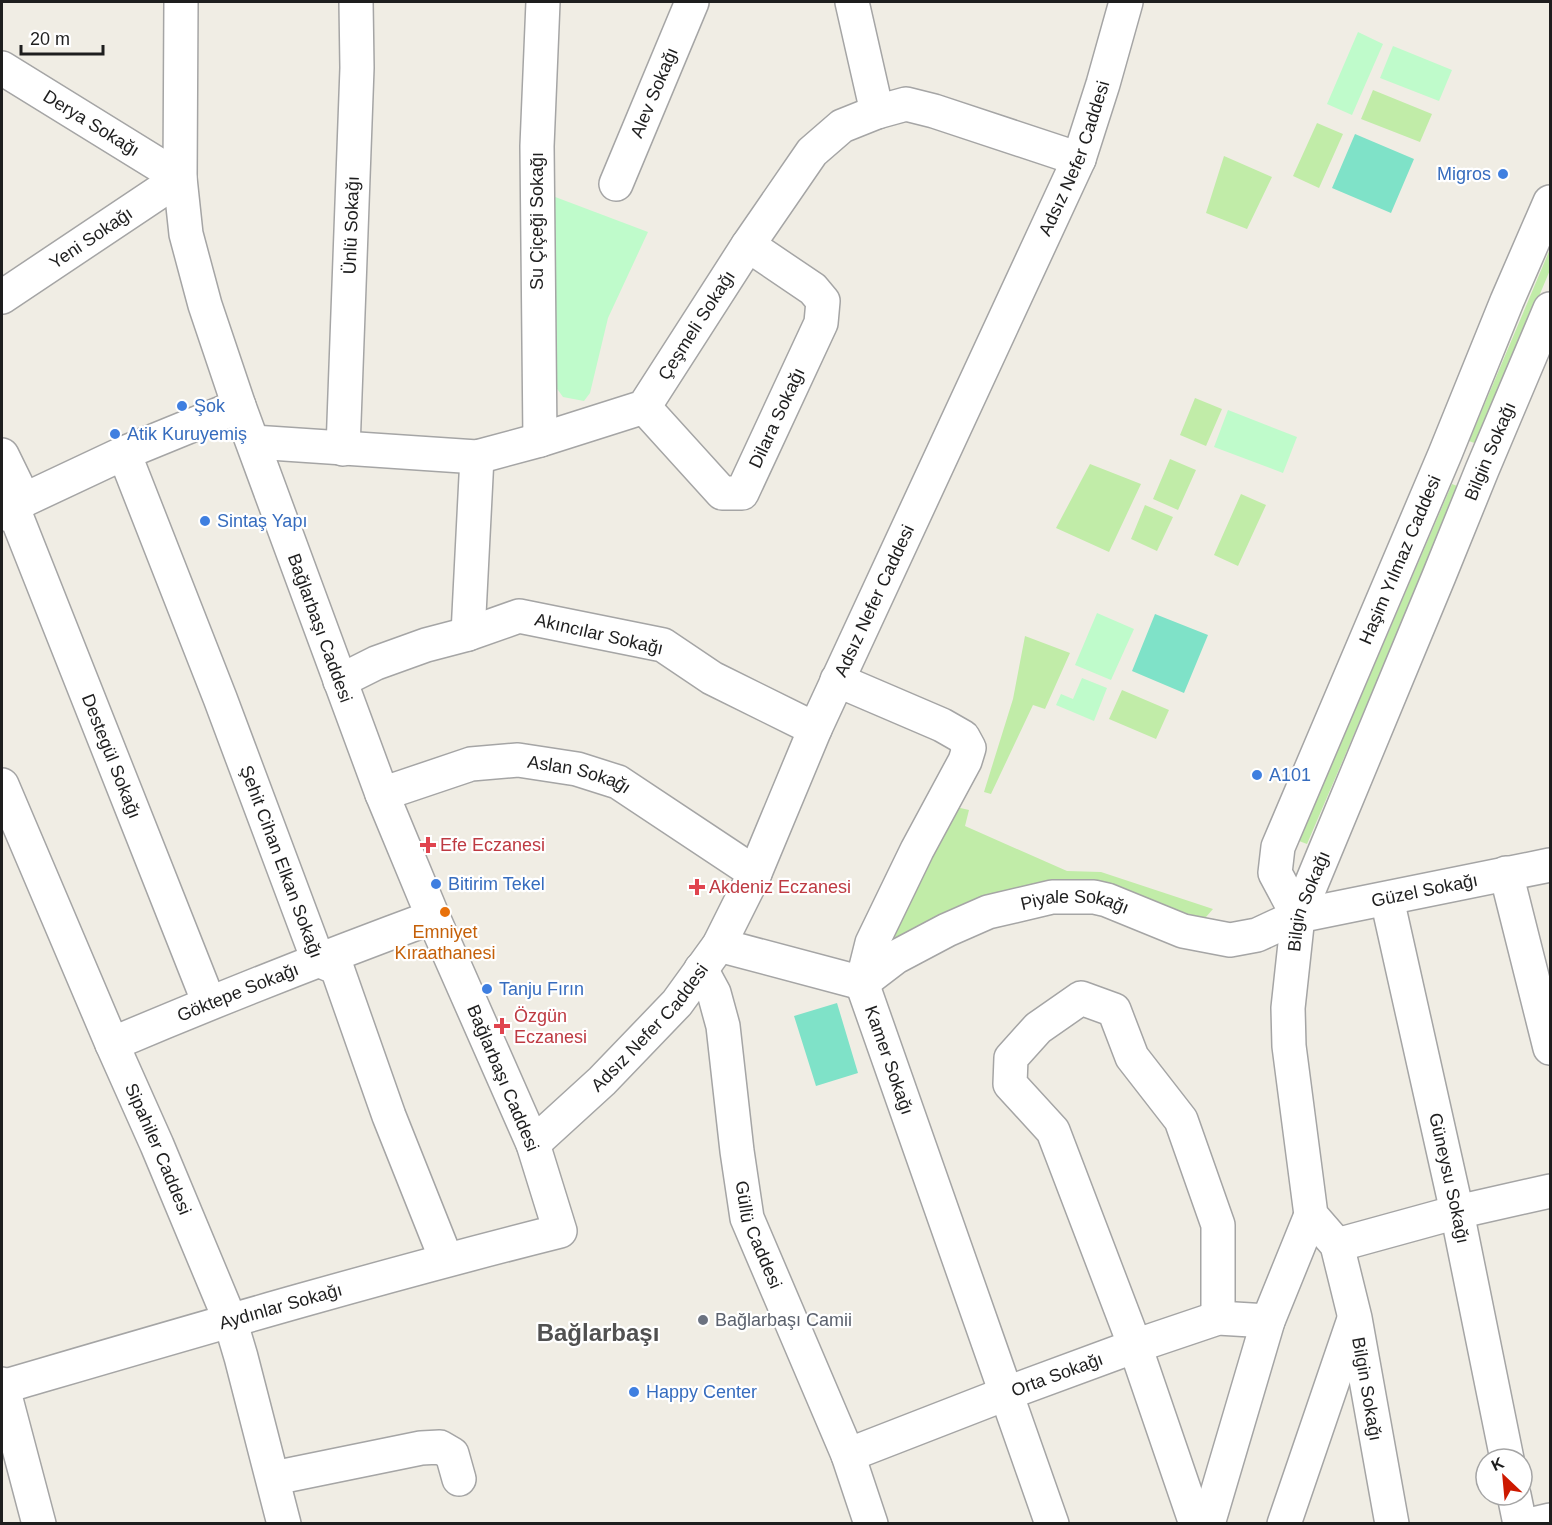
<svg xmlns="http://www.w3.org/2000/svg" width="1552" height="1525" font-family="Helvetica,sans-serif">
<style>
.grass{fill:#c1eca8}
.park{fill:#bffbcb}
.pitch{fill:#7fe2c8}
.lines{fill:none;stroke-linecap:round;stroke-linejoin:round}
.minor-casing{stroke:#a5a5a5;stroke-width:36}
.minor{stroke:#fff;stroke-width:33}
.shop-dot{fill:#3f7fe0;stroke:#fff;stroke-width:2}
.health-dot{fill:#e0444e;stroke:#fff;stroke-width:2}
.food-dot{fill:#e8710a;stroke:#fff;stroke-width:2}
.worship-dot{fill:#6b7280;stroke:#fff;stroke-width:2}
.labels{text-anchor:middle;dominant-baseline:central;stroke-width:4.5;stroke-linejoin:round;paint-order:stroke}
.street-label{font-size:18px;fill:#1e1e1e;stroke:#fff}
.shop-label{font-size:18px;fill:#366cbe;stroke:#fff;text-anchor:start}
.health-label{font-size:18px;fill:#be3a42;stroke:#fff;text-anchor:start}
.food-label{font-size:18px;fill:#c56008;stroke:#fff}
.worship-label{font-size:18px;fill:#5b616d;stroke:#fff;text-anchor:start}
.district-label{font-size:24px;font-weight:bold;fill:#515151;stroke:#fff}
</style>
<rect width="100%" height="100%" fill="#f0ede4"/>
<!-- grass -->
<path class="grass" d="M1373,90l59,24 -12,28 -59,-23z
M1317,123l26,11 -24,54 -26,-12z
M1224,156l48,21 -25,52 -41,-16z
M1550,249v21l-73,174 -8,-3z
M1195,398l27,11 -16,37 -26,-11z
M1170,459l26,11 -18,40 -25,-11z
M1090,464l51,20 -32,68 -53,-24z
M1452,484l8,3 -153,357 -8,-3z
M1241,494l25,11 -28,61 -24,-11z
M1145,505l28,12 -16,34 -26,-12z
M1025,636l45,17 -25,56 -12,-4 -42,89 -7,-2 29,-93z
M1122,690l47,20 -13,29 -47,-20z
M952,806l17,4 -4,16 102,45 34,1 112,37 -14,16 -123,-31 -191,50z"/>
<!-- park -->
<path class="park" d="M1358,32l25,12 -31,71 -25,-11z
M1393,46l59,24 -13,31 -59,-23z
M542,192l106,40 -40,86 -18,75 -6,8 -21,-4 -8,-11z
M1228,410l69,27 -14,36 -69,-26z
M1097,613l37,16 -23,51 -36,-15z
M1082,678l25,10 -13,33 -38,-16 5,-11 12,5z"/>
<!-- pitch -->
<path class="pitch" d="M1355,134l59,25 -23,54 -59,-25z
M1155,614l53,21 -24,58 -52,-22z
M837,1003l21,70 -42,13 -22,-70z"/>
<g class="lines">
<!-- minor casing -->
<g class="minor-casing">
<g id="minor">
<path d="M852,2l25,110"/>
<path id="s1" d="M2,68l178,110 -178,119"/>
<path id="s2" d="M616,184l76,-182"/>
<path id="s3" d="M644,407l78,86h20l79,-170 2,-22 -10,-12 -65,-44"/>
<path d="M540,440l-3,-294 6,-144"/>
<path id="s4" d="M253,442l224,15 63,-17 104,-33 104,-162 64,-93 30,-26 35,-14 29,-8 28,7 145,48"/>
<path id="s5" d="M343,449l14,-381 -1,-66"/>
<path id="s6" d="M124,453l96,245 98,262 19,8 52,148 57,143"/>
<path d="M2,455l22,45"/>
<path id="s7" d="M13,508l196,495"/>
<path d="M2,514l11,-6 11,-8 100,-47 115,-47"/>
<path d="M468,634l9,-177"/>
<path id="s8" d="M837,680l105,45 21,12 6,11 -4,13 -48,89 -45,93 -10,40 190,541"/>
<path d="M340,681l36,-18 50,-18 42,-11 51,-18 144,29 49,33 103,51"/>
<path id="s9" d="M2,785l110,259 45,101 73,175 11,37 43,167"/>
<path id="s10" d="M382,794l89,-30 47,-4 59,9 41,13 137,91"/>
<path d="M1506,873l44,175"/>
<path id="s11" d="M1387,899l70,313 50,247"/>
<path id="s12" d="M1298,916l-23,-43 3,-26 167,-393 62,-153 43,-99"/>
<path id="s13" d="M719,945l143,38 34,-26 51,-27 41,-18 64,-15h42l13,3 76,31 47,9 27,-5 41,-19 252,-51"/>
<path id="s14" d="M701,969l13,24 9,33 14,125 10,67 101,237 23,69"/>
<path id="s15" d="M112,1044c106,-45 213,-87 321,-127"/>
<path id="s16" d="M533,1144l69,-63 75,-78 42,-58 36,-72 60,-144 264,-570 24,-75 23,-82"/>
<path d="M1337,1245l120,-33 93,-21"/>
<path d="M2,1384l37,140"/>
<path id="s17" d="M2,1387c185,-54 371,-109 558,-156l-27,-87 -100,-227 -51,-123 -143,-388 -34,-101 -19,-71 -6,-56 1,-176"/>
<path id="s18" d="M848,1455l157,-61 130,-48 83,-28 50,3"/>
<path d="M274,1478l147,-30 19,-1 12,7 7,25"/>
<path d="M1514,1495l6,29"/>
<path d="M1196,1524l-61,-178 -82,-215 -43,-47 1,-26 27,-30 43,-30 33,12 18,47 49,63 37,105v93"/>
<path d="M1208,1524l60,-203 43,-106"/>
<path d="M1284,1524l70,-205"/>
<path id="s19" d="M1392,1524l-37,-206 -18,-73 -26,-30 -22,-169 -1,-38 10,-92 141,-340 43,-106 68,-161"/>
<path d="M1533,1524l17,-4"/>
</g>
</g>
<!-- minor -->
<use href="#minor" class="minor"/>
</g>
<!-- markers -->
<g class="shop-dot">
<circle cx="1503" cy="174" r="6"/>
<circle cx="182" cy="406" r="6"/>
<circle cx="115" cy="434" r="6"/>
<circle cx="205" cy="521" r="6"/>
<circle cx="1257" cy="775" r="6"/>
<circle cx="436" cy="884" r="6"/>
<circle cx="487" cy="989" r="6"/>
<circle cx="634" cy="1392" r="6"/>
</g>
<g class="health-dot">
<path d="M425 836h6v6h6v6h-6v6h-6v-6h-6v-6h6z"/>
<path d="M694 878h6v6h6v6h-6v6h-6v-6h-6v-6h6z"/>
<path d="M499 1017h6v6h6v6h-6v6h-6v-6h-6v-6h6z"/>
</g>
<circle class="food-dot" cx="445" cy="912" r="6"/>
<circle class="worship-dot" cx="703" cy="1320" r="6"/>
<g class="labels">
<!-- street labels -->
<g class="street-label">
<text stroke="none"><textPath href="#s2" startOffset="99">Alev Sokağı</textPath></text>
<text stroke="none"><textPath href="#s1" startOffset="105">Derya Sokağı</textPath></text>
<text stroke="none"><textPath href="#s16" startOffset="1137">Adsız Nefer Caddesi</textPath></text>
<text transform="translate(537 221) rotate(-90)">Su Çiçeği Sokağı</text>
<text stroke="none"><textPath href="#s5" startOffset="224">Ünlü Sokağı</textPath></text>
<text transform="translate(91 238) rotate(-34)">Yeni Sokağı</text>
<text stroke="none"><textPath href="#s4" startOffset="496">Çeşmeli Sokağı</textPath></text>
<text stroke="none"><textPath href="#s3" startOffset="219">Dilara Sokağı</textPath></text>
<text stroke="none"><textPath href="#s19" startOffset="1128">Bilgin Sokağı</textPath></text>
<text stroke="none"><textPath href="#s12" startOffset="387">Haşim Yılmaz Caddesi</textPath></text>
<text stroke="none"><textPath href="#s16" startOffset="651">Adsız Nefer Caddesi</textPath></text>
<text transform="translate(320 628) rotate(70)">Bağlarbaşı Caddesi</text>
<text transform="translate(599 634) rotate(13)">Akıncılar Sokağı</text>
<text stroke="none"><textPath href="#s7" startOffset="267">Destegül Sokağı</textPath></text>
<text stroke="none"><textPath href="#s10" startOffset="204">Aslan Sokağı</textPath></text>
<text stroke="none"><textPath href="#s6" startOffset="438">Şehit Cihan Elkan Sokağı</textPath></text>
<text stroke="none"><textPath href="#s13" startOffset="746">Güzel Sokağı</textPath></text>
<text stroke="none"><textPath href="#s19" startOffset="642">Bilgin Sokağı</textPath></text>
<text stroke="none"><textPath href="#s13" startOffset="382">Piyale Sokağı</textPath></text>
<text stroke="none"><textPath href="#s15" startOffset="136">Göktepe Sokağı</textPath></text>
<text stroke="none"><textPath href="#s16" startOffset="165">Adsız Nefer Caddesi</textPath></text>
<text stroke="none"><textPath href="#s8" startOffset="492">Kamer Sokağı</textPath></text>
<text transform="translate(503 1078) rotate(67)">Bağlarbaşı Caddesi</text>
<text stroke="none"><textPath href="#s9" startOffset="396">Sipahiler Caddesi</textPath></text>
<text stroke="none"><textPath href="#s11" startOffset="286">Güneysu Sokağı</textPath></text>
<text stroke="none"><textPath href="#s14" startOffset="274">Güllü Caddesi</textPath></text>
<text stroke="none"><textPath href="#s17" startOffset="290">Aydınlar Sokağı</textPath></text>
<text stroke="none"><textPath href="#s18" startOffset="224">Orta Sokağı</textPath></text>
<text transform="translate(1367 1389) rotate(80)">Bilgin Sokağı</text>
</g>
<!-- shop labels -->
<g class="shop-label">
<text x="1491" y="174" text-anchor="end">Migros</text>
<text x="194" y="406">Şok</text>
<text x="127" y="434">Atik Kuruyemiş</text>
<text x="217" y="521">Sintaş Yapı</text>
<text x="1269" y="775">A101</text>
<text x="448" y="884">Bitirim Tekel</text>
<text x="499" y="989">Tanju Fırın</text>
<text x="646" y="1392">Happy Center</text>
</g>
<!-- health labels -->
<g class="health-label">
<text x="440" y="845">Efe Eczanesi</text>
<text x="709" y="887">Akdeniz Eczanesi</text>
<text x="514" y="1016">Özgün<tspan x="514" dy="21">Eczanesi</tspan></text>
</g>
<!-- food labels -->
<g class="food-label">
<text x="445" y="932">Emniyet<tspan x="445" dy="21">Kıraathanesi</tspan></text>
</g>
<!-- worship labels -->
<g class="worship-label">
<text x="715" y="1320">Bağlarbaşı Camii</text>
</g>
<!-- district labels -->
<g class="district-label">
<text x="598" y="1332">Bağlarbaşı</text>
</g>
</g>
<!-- border -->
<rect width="1552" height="1525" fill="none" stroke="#1e1e1e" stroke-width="6"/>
<!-- north arrow -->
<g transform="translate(1504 1477) rotate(334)"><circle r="28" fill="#ffffff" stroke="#a5a5a5" stroke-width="1.5"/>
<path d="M0-4.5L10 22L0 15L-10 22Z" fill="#cd1900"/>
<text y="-9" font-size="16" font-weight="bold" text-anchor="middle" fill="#1e1e1e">K</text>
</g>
<!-- scale -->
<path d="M21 45v9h82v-9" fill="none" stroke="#1e1e1e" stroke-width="3"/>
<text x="30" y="45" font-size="18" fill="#1e1e1e" stroke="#ffffff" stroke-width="4.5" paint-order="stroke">20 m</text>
</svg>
